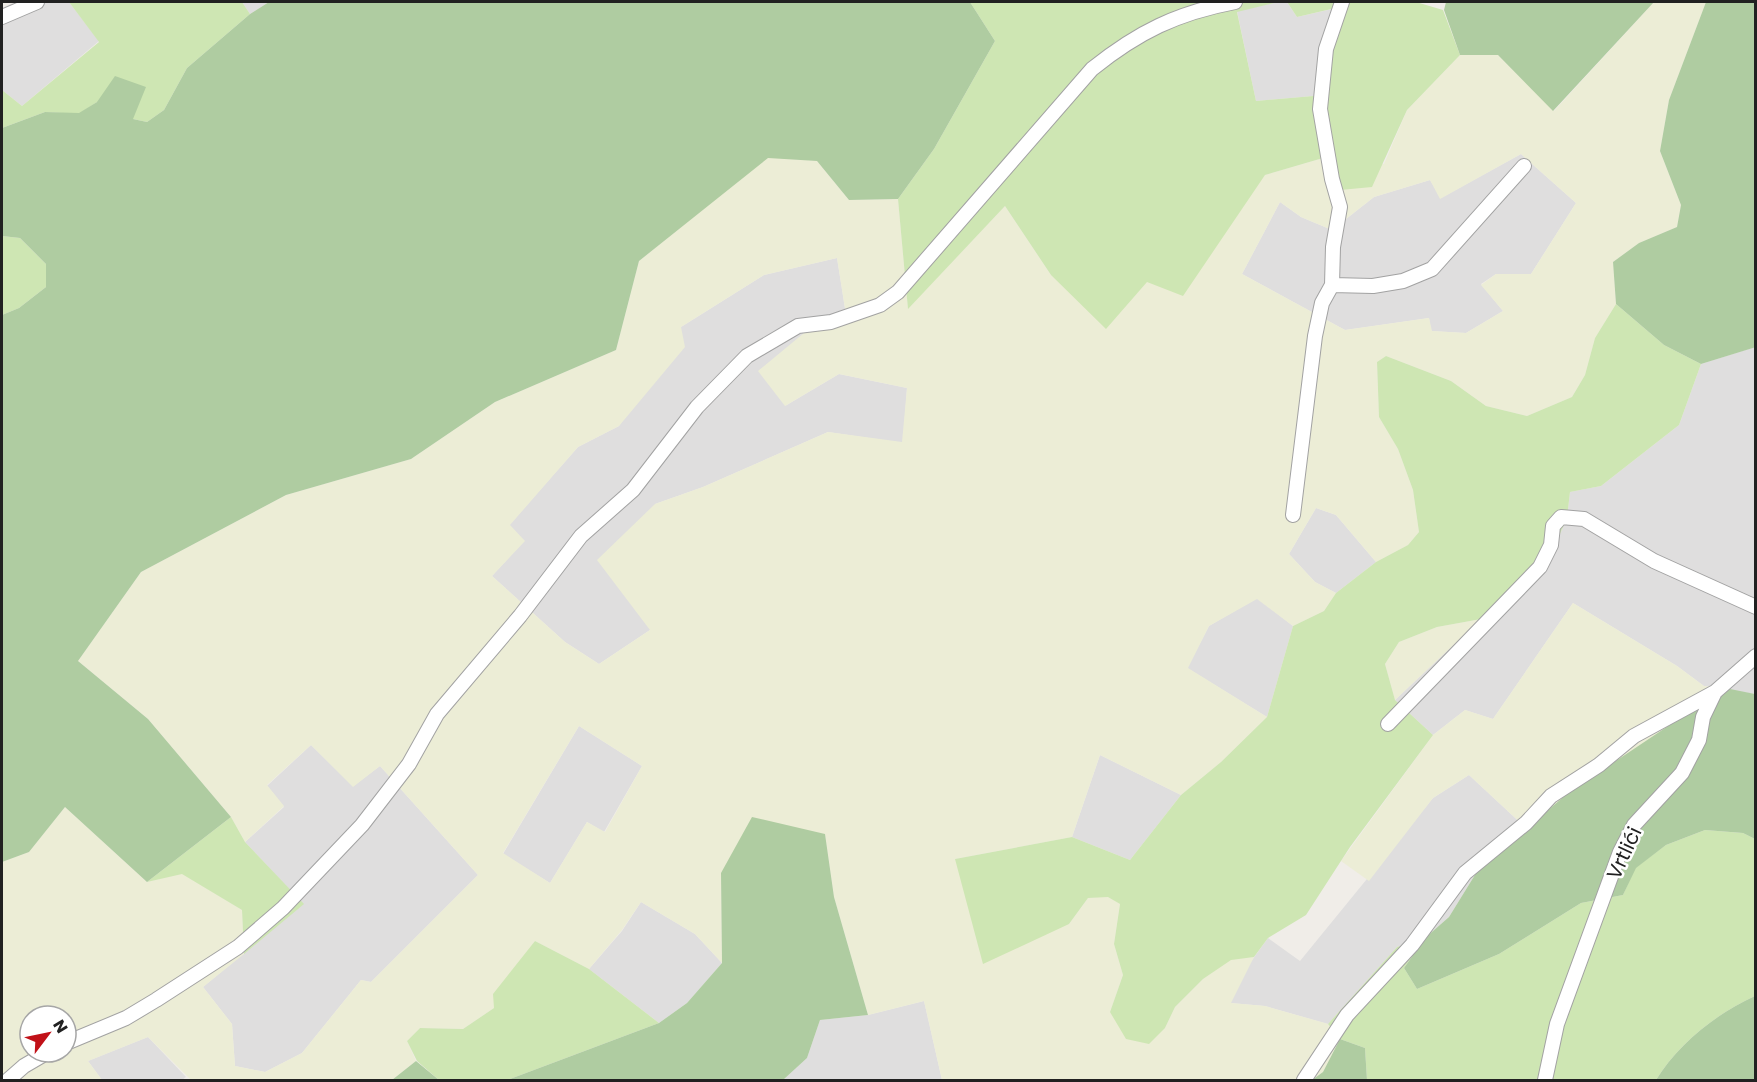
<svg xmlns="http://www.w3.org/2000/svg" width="1757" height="1082" font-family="Poppins,sans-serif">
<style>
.residential{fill:#dfdede}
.farmland{fill:#ecedd6;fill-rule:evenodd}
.grass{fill:#cee6b3}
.forest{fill:#afcca1}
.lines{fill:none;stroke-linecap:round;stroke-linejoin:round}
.minor-casing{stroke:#a2a2a2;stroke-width:16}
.minor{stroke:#fff;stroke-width:14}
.labels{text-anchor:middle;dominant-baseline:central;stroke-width:5;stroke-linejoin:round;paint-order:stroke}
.street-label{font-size:20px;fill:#212121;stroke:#fff}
</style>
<rect width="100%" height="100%" fill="#f0ede8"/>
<!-- residential -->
<path class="residential" d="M15,2h54l30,39 -77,65 -20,-16v-82z
M242,2h27l-19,12z
M1278,2h9l10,15 44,-10 -16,88 -69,6 -19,-90z
M1521,154l55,49 -45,71h-35l-15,10 22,27 -37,22 -35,-2 -2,-13 -84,12 -103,-56 38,-72 21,15 31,13 42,-33 56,-17 11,18z
M837,258l10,63 -62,85 54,-32 68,14 -4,55 -75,-11 -125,55 -48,17 -5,126 -51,34 -34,-22 -73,-66 32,-35 -15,-16 69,-78 41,-21 62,-99 83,-52z
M1755,347v347l-51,-8 -27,-20 -104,-63 -80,116 -28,-9 -32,25 -38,-35 158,-150 14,-32 3,-26 31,-6 78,-61 22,-61z
M1316,508l20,7 40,47 -40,31 -21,-11 -26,-28z
M1257,598l36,28 -26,91 -80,-49 22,-42z
M579,726l63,40 -38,66 -17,-10 -37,61 -47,-29z
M311,745l42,41 27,-20 98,109 -107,107 -10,-2 -59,73 -37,19 -30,-6 -3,-42 -29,-37 100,-83 -58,-62 39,-35 -17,-21z
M1100,755l81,40 -51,65 -58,-23z
M1469,775l58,54 -49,41 -29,47 -24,21 -28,9 -69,77 -63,-18 -35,-3 17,-36 21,-29 32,23 133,-163z
M641,902l54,32 27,29 -35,40 -28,20 -70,-54 33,-38z
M924,1001l18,79h-159l24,-22 13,-38 48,-5z
M148,1037l38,40 -4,3h-80l-14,-19z"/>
<!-- farmland -->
<path class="farmland" d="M1654,2h52l-37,98 -9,51 21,54 -4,22 -38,16 -26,19 3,42 -21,34 -10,37 -13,22 -45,19 -41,-10 -35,-25 -65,-25 -9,6 2,55 19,32 15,41 6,42 -11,13 -32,17 -40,-47 -20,-7 -27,46 26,28 21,11 -12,18 -31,15 -36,-27 -48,27 -21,42 79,49 -46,45 -40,33 -81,-40 -28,82 -117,22 114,65 19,-26 20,-2 12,8 -6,40 9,31 -13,37 55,16 10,-21 28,-28 28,-20 23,-2 -23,46 34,3 63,18 12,15 -17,33 -11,8h-370l-18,-79 -56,14 -34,-118 -9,-62 -104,38 1,90 -27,-29 -54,-32 -19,28 -33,39 -54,-28 -41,67 -31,21 -43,-1 -13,13 9,20 -24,19h-201l-43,-43 -60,24 14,19h-100v-218l27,-10 36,-45 82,75 35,-9 60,37 2,44 -41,33 29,37 3,42 30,6 37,-19 59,-73 10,2 107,-107 -98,-109 -27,21 -42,-42 -44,40 17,21 -39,36 -14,-25 -83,-98 -70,-58 63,-89 145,-77 125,-36 84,-57 121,-52 23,-89 129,-104 49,4 32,39 49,-1 10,109 97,-102 46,69 96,7 98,-82 20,-25 58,-17 61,6 23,-54 53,-55h38l56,56zM1521,154l55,49 -45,71h-35l-15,11 22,26 -37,22 -34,-2 -3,-13 -84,12 -103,-56 38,-72 21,15 31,13 42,-33 56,-17 10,19zM837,258l10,63 -43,12 -46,38 27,35 54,-32 68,14 -5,54 -74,-10 -125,55 -48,17 -58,56 53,70 -51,34 -34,-22 -73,-66 33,-35 -15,-16 68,-78 41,-21 66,-79 -4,-20 83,-52zM579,726l63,40 -37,66 -18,-10 -37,61 -47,-30zM30,1016h36v36h-36z
M1573,603l104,63 27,20 21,2 -198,141 -58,-54 -36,23 -64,83 -28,-20 92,-126 32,-25 28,9z
M1481,619l-86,81 -10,-36 14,-22 38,-15z"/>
<!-- grass -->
<path class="grass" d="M69,2h173l8,12 -63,54 -23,42 -17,12 -14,-3 -36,-17 -18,12 -34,-2 -43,16v-38l20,16 77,-64z
M970,2h308l-41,10 19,89 69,-6 3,-30 12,-58 -43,10 -10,-15h56l-1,4 7,-4h67l27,8 17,45 -53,55 -35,77 -32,3 -17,-32 -58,17 -82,121 -36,-14 -41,47 -55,-54 -46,-69 -97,103 -10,-110 36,-50 61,-108z
M2,236l18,2 26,26v23l-27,21 -17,7z
M1616,304l48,41 37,19 -22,61 -78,61 -31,6 -3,26 -14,32 -72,69 -44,8 -38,15 -14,22 10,36 38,35 -83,112 -44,68 -38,23 -14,19 -23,3 -28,19 -28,28 -10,21 -16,16 -23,-5 -16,-27 13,-37 -9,-31 6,-40 -12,-7 -20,1 -19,26 -86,40 -28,-105 117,-22 58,23 51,-65 40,-33 46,-45 26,-91 31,-15 12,-18 40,-31 32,-17 11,-13 -6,-42 -15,-41 -19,-32 -2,-55 9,-6 65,25 35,25 41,10 45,-19 13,-22 10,-37z
M231,817l14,25 59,62 -60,50 -2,-44 -60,-36 -35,8z
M1705,830l38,3 12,6v157c-38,17 -77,48 -99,84h-289l-2,-32 -25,-9 -12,-15 69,-77 28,-9 -21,30 13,21 82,-35 82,-51 42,-8 12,-27 31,-23z
M535,941l54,28 70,54 -152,57h-68l-22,-19 -10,-20 13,-13 43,1 31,-21 -1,-14z"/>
<!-- forest -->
<path class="forest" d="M269,2h701l25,39 -61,108 -36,50 -49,1 -32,-39 -49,-3 -129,103 -23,89 -121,52 -84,57 -125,36 -145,77 -63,89 70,58 83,98 -84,65 -82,-75 -36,45 -27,10v-547l17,-7 27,-21v-23l-26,-26 -18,-2v-108l43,-16 34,1 18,-11 18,-26 31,11 -13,32 14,3 17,-12 23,-42 63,-54z
M1446,2h208l-101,109 -55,-56h-38l-16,-45z
M1706,2h49l1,345 -55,17 -37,-19 -48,-41 -3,-42 26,-19 38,-16 4,-22 -21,-54 9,-51z
M1725,688l30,6v145l-12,-6 -38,-3 -39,15 -30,23 -13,27 -42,8 -82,51 -82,35 -13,-21 21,-30 24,-21 29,-47 90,-77z
M752,817l73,17 9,63 34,118 -48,5 -13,38 -24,22h-276l152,-57 28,-20 35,-40 -1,-90z
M1755,996v84h-99c22,-36 61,-67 99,-84z
M1340,1039l25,9 2,32h-55l11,-8z
M416,1061l23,19h-47z"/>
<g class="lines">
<!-- minor casing -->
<g class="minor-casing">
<path id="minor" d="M2,17l35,-15
M1332,285l41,1 30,-5 29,-12 92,-103
M1293,515l22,-179 7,-33 10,-18 1,-38 7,-40 -8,-28 -12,-70 6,-60 16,-47
M1388,724l152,-157 11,-22 2,-19 8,-9 23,2 70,42 102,46
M66,1043l60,-25 30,-18 82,-53 45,-39 79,-83 47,-61 28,-50 83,-98 61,-80 52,-46 64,-83 50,-51 51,-30 33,-4 49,-17 18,-13 194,-223c46,-37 85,-56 143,-67
M8,1080l16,-14 24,-14
M1304,1080l43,-65 65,-70 53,-72 61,-50 25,-27 48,-31 35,-29 81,-44
M1545,1080l12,-56 63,-172 14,-27 48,-52 17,-33 4,-23 12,-25 41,-36"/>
</g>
<!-- minor -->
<use href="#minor" class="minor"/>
</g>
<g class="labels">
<!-- street labels -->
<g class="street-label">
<text transform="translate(1624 853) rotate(-65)">Vrtlići</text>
</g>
</g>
<!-- border -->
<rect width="1757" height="1082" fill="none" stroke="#212121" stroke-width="6"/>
<!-- north arrow -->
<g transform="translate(48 1034) rotate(58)"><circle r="28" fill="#ffffff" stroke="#a6a6a6" stroke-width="1.5"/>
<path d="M0-4.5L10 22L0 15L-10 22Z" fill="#c11118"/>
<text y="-9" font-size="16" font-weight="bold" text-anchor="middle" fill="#212121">N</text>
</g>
</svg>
